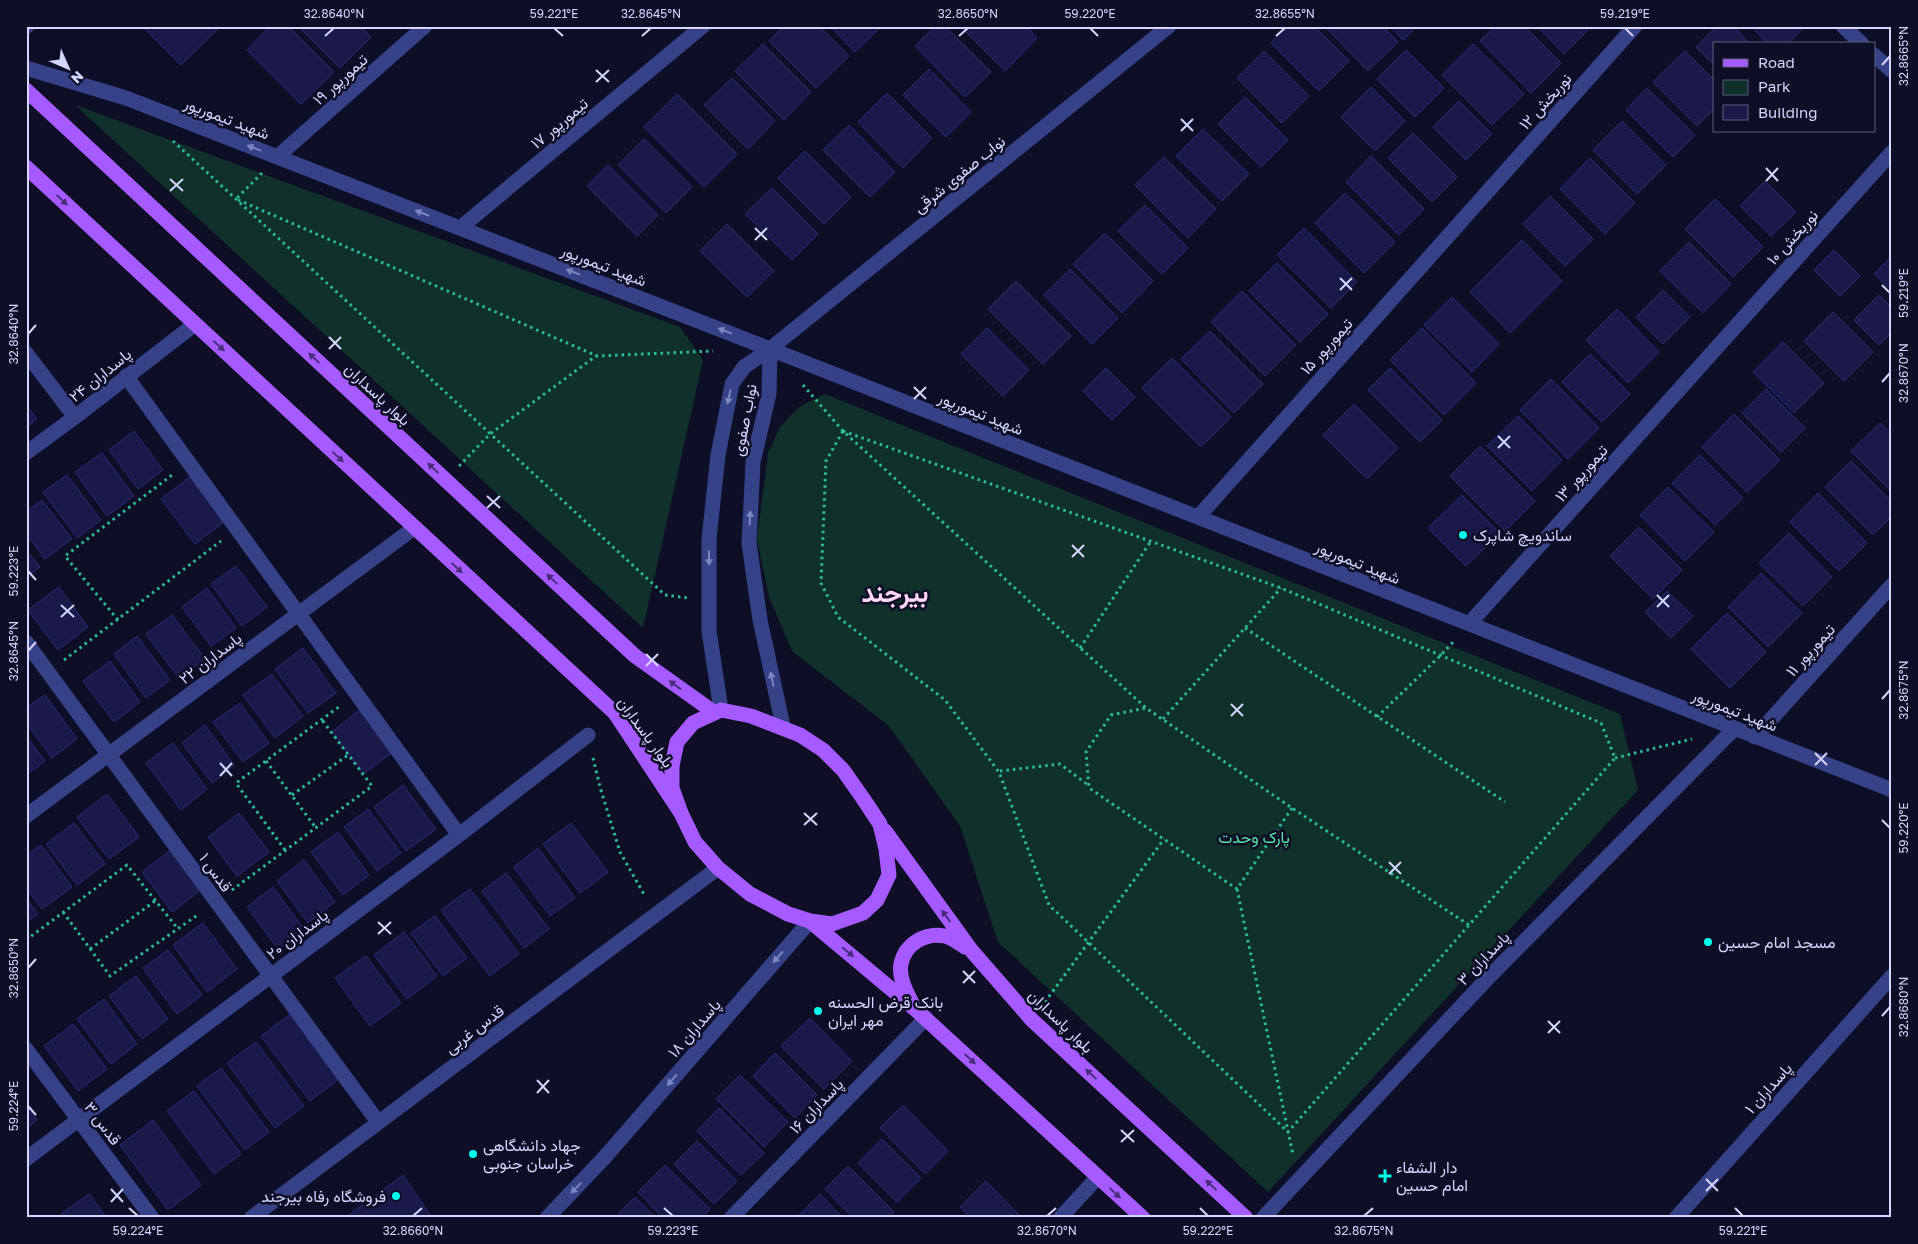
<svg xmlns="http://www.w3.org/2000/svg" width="1918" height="1244" font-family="'Golos Text',Vazirmatn,sans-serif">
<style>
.green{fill:#10312a}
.building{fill:#1a1949;stroke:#2b2a76}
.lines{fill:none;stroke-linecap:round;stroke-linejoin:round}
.path{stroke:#28be9b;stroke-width:3;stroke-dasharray:2.5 4;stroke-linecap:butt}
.minor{stroke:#364288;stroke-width:15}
.major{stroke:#a55bff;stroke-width:15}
.oneway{fill:#7d85be}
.oneway2{fill:#4a2d7d}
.ticks{fill:none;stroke:#d4d6ff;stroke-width:2}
.poi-dot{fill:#00ffeb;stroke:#0e0e27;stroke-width:2}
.labels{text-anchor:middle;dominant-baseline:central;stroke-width:5;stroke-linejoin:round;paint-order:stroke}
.street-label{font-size:16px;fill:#d4d6ff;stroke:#0e0e27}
.poi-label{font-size:16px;fill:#d4d6ff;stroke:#0e0e27;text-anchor:start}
.park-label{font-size:16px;fill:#58e6aa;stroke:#0e0e27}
.town-label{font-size:26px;font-weight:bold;fill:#ffd6f7;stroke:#0e0e27}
.neatline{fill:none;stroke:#d4d6ff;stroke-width:2}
.ticks-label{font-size:12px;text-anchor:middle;fill:#d4d6ff}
</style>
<rect width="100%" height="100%" fill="#0e0e27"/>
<!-- green -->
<path class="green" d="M75,105l605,222 23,33 -60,268z
M825,394l795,320 18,76 -370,402 -270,-250 -38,-116 -71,-100 -97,-75 -23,-54 -12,-58 11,-86 12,-26 19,-20z"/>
<!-- building -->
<path class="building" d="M142,26h76l1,2 -38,37z
M270,26h18l46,46 -33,32 -54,-54z
M298,26h62l11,11 -31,31z
M784,26h35l30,30 -33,32 -47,-47z
M830,26h50l1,1 -26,25z
M935,26h10l46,46 -26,25 -50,-51z
M960,26h66l11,12 -32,33z
M1287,26h27l35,35 -30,30 -48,-48z
M1324,26h58l16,16 -30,29z
M1390,26h27l-14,14z
M1495,26h29l37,37 -30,30 -51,-52z
M1537,26h52l1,2 -26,26z
M1717,26h16l17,18h-36v21l-18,-18z
M1751,26h54l-17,18h-20z
M763,44l48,48 -27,28 -49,-49z
M1473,44l51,50 -32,31 -50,-50z
M1406,50l38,38 -29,29 -38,-38z
M1264,51l45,45 -27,27 -45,-45z
M1685,51l29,29v29l-17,17 -44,-44z
M929,69l42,43 -25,25 -43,-42z
M732,78l43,43 -27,28 -44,-44z
M1371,87l34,34 -30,30 -34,-34z
M1647,88l48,47 -22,22 -47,-47z
M887,93l45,45 -29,30 -45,-46z
M677,94l60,60 -33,33 -60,-60z
M1245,97l43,43 -27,27 -43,-43z
M1459,101l33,33 -26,26 -33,-33z
M1622,121l44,44 -29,29 -44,-44z
M849,125l46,47 -25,25 -47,-47z
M1203,129l46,45 -27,27 -46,-45z
M1413,133l44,44 -25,25 -44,-44z
M644,139l48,48 -26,26 -48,-48z
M805,151l46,46 -27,27 -46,-46z
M1371,156l53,53 -25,26 -53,-53z
M1164,157l52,52 -28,29 -53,-53z
M1590,158l45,45 -30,31 -45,-45z
M608,165l50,50 -21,21 -50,-50z
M1765,181l31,31 -25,24 -31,-30z
M772,188l46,46 -26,26 -47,-46z
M1345,193l50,49 -31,31 -49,-50z
M1550,196l43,43 -28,27 -42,-42z
M1715,199l48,48 -30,30 -48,-48z
M1145,205l43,43 -26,26 -44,-43z
M727,224l47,47 -27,26 -47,-46z
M1304,228l53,54 -26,26 -54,-53z
M1105,233l48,48 -31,32 -49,-49z
M1522,240l40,41 -52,52 -40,-41z
M1689,242l42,42 -28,29 -43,-42z
M1834,250l26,26 -20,20 -26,-26z
M1892,256v35l-18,-17z
M1277,263l51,51 -28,28 -51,-51z
M1070,269l48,49 -26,26 -48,-49z
M1016,281l55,55 -28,28 -55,-55z
M1663,290l27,27 -27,27 -27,-27z
M1242,291l54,54 -31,31 -54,-54z
M1879,295l13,13v24l-13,13 -25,-25z
M1452,297l47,47 -27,28 -48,-47z
M1617,309l42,43 -31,31 -42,-43z
M1833,312l40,40 -29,29 -40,-40z
M987,328l42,42 -26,26 -42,-42z
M1422,328l54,55 -32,32 -54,-55z
M1210,331l53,53 -29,29 -53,-54z
M1783,342l41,41 -30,30 -41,-41z
M1590,354l40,40 -28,28 -40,-40z
M1172,358l59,59 -30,30 -59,-59z
M1106,368l29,29 -23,23 -29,-29z
M1390,368l52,52 -22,22 -52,-52z
M1551,379l48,49 -31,31 -48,-49z
M1766,389l39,39 -24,24 -39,-39z
M1354,404l44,44 -31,31 -44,-44z
M26,405l11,14 -11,9z
M1734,414l46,46 -33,32 -45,-45z
M1518,416l44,44 -30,31 -45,-45z
M1880,423l12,11v58l-41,-41z
M134,431l29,39 -25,19 -29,-39z
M1480,446l55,55 -30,30 -55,-55z
M102,453l32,43 -27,20 -32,-44z
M1700,455l43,43 -28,27 -43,-42z
M1851,461l41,41v14l-19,19 -48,-48z
M67,475l34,45 -24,18 -34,-46z
M190,477l34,45 -29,22 -34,-45z
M1668,487l46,45 -29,29 -45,-46z
M1818,493l49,50 -28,28 -49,-49z
M1462,495l38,38 -34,33 -38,-38z
M42,500l30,39 -27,20 -19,-26v-21z
M1639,527l43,43 -29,29 -43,-43z
M1789,533l43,44 -29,29 -44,-43z
M26,550l14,17 -14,10z
M236,566l31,41 -25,19 -31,-42z
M1761,573l41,40 -34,34 -40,-40z
M59,587l29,40 -30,23 -30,-40z
M207,588l29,40 -25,18 -29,-39z
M1667,591l26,25 -22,22 -26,-26z
M1727,613l39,39 -36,36 -39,-39z
M172,615l33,44 -26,19 -33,-44z
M137,636l33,44 -24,18 -32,-44z
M303,648l33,45 -28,20 -33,-44z
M110,661l30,41 -26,20 -31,-41z
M272,674l31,42 -28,22 -32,-43z
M45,695l32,44 -25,19 -26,-35v-15z
M240,703l29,40 -26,19 -30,-40z
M361,709l32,43 -30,22 -31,-42z
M205,725l29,40 -22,18 -30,-40z
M26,736l19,25 -19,14z
M173,743l34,46 -26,21 -35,-47z
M403,785l33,44 -30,22 -32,-44z
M107,794l32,43 -30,22 -32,-42z
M368,809l33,44 -24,18 -33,-44z
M239,813l30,39 -32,24 -29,-39z
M74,823l31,41 -28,21 -31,-41z
M571,823l37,49 -28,21 -37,-49z
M338,832l31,43 -26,20 -32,-43z
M41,845l31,42 -30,22 -16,-21v-32z
M538,848l37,50 -25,18 -36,-49z
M172,849l30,40 -30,23 -30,-40z
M304,860l31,42 -27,21 -31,-42z
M506,873l43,56 -25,19 -42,-57z
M273,887l31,42 -26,20 -31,-42z
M470,889l49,65 -29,22 -49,-66z
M26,898l12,16 -12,8z
M435,916l32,42 -24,18 -32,-43z
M203,923l34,46 -30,23 -34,-47z
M404,932l33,44 -30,23 -33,-44z
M168,950l34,45 -25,19 -34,-46z
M366,956l35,47 -31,23 -35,-48z
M136,976l32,43 -26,20 -33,-43z
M104,999l33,45 -26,20 -34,-45z
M292,1013l48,65 -30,23 -49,-65z
M810,1018l42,43 -28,28 -43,-43z
M73,1024l34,45 -29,22 -34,-45z
M256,1042l48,64 -29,22 -48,-65z
M775,1053l42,42 -22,23 -42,-42z
M221,1068l48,64 -24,18 -48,-64z
M740,1075l48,47 -24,25 -48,-48z
M194,1091l47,63 -27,20 -47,-63z
M26,1105l11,15 -11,9z
M903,1105l45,46 -23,23 -45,-46z
M719,1108l45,45 -23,22 -44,-44z
M153,1120l48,65 -33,25 -48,-65z
M882,1139l39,39 -24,24 -39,-39z
M697,1141l40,40 -23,23 -40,-40z
M665,1165l45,44 -9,9h-38l-25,-26z
M848,1166l46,46 -6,6h-35l-28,-29z
M403,1175l29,43h-87z
M986,1181l36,37h-52l-10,-11z
M89,1194l18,24h-43l-3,-4z
M820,1194l23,24h-47z
M635,1197l21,21h-42z"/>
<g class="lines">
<!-- path -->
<path class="path" d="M173,141l492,454 24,3
M262,173l-26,26 361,157 116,-5
M803,385l40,46 303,277
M843,431l438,157 320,135 14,35 -327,374 -239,-227 -50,-133 -54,-72 -107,-83 -17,-34 5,-122z
M459,466l31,-32 106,-78
M118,620l-53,-64 107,-81
M1245,628l260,174
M1080,648l71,-107
M64,660l157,-119
M1377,717l64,-62 14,-15
M1163,719l118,-131
M593,758l7,29 20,65 25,44
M1615,758l77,-19
M266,761l50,67
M1000,771l60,-7 28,21
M292,795l56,-40
M1292,808l-55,81 -148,-101 -3,-36 25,-37 35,-7 146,100 177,117
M285,850l-49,-67 104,-77
M1237,889l56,266
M232,890l140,-104 -50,-66
M63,912l47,64 89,-62
M26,940l101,-75 51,64
M90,949l65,-48
M1045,1002l119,-163"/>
<!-- minor -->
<path class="minor" d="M1843,26l19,18
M26,27l1,-1
M1874,55l18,16
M26,68l100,30 644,251 1122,441
M277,157l148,-131
M460,228l243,-202
M770,349l-1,45 -16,68 -4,81 11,77 23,106
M26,353l49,64
M126,376l333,459
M26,453l49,-36 120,-93
M1198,517l437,-491
M1469,624l423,-472
M26,642l352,480
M721,710l-12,-79v-92l9,-84 14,-71 12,-17 26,-18 399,-323
M1755,737l137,-152
M26,816l388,-288
M26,1049l126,169
M26,1159l433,-324 129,-100
M251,1218l467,-350
M547,1218l57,-60 206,-237
M731,1218l195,-200
M1060,1218l38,-41
M1263,1218l222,-237 249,-252
M1676,1218l216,-242"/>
<!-- major -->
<path class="major" d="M26,90l609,566 80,57
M26,167l589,546 66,100
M721,710l30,6 49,19 23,15 20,20 19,27 18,27 6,25 3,26 -12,25 -14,13 -31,11 -22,-3 -22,-7 -38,-20 -32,-26 -23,-26 -14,-29 -9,-25v-22l5,-24 16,-19z
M885,831l86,119 61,70 214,198
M811,922l104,87 228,209
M913,1005c-6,-12 -15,-28 -12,-41 4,-20 24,-32 44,-28 6,1 14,7 20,11"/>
</g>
<!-- one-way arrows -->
<defs><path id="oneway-solid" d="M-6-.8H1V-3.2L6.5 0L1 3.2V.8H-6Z" transform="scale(1.25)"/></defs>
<g class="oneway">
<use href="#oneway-solid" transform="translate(254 148) rotate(-159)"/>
<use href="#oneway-solid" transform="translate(422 213) rotate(-159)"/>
<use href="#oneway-solid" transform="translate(573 272) rotate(-159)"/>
<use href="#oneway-solid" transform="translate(725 331) rotate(-159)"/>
<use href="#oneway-solid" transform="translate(729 397) rotate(102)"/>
<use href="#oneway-solid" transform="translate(750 518) rotate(-87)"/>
<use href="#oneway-solid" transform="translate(709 558) rotate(90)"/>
<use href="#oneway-solid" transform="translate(772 679) rotate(-102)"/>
<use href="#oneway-solid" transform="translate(778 957) rotate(131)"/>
<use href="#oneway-solid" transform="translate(672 1080) rotate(131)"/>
<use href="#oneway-solid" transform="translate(576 1188) rotate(134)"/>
</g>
<g class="oneway2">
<use href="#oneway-solid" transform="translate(62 200) rotate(43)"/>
<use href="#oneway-solid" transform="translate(219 346) rotate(43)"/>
<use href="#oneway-solid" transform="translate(314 358) rotate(-137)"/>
<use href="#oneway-solid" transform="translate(338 457) rotate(43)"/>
<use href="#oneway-solid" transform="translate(433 468) rotate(-137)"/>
<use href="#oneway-solid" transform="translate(457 568) rotate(43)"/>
<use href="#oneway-solid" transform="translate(552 579) rotate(-137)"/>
<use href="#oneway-solid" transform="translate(675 685) rotate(-144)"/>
<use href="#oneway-solid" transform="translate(946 916) rotate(-126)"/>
<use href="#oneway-solid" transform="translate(848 952) rotate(40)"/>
<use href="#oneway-solid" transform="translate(970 1059) rotate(43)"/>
<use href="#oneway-solid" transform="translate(1091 1074) rotate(-137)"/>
<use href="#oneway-solid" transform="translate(1211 1185) rotate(-137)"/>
<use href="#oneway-solid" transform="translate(1115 1193) rotate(43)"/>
</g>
<!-- ticks -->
<path class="ticks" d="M554,28l9,8M1090,28l8,8M1625,28l8,8M325,36l9,-8M642,36l9,-8M959,36l9,-8M1276,36l9,-8M1882,65l8,-9M596,70l13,12M596,82l13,-12M1181,119l12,12M1181,131l12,-12M1766,168l12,13M170,179l13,12M1766,181l12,-13M170,191l13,-12M755,228l12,12M755,240l12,-12M1340,278l12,12M1882,285l8,8M1340,290l12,-12M28,334l8,-9M329,337l12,12M329,349l12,-12M1882,382l8,-9M914,387l12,12M914,399l12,-12M1498,436l12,12M1498,448l12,-12M487,496l13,12M487,508l13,-12M1072,545l12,12M1072,557l12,-12M28,571l8,9M1657,595l12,12M61,605l13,12M1657,607l12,-12M61,617l13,-12M28,651l8,-9M646,654l12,12M646,666l12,-12M1882,699l8,-9M1231,704l12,12M1231,716l12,-12M1815,753l12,12M220,763l12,13M1815,765l12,-12M220,776l12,-13M804,813l13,12M1882,820l8,8M804,825l13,-12M1389,862l12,12M1389,874l12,-12M378,922l13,12M378,934l13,-12M28,968l8,-9M963,971l12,12M963,983l12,-12M1882,1016l8,-9M1548,1021l12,12M1548,1033l12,-12M537,1080l12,13M537,1093l12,-13M28,1106l8,9M1121,1130l13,12M1121,1142l13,-12M1706,1179l12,12M111,1189l12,13M1706,1191l12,-12M111,1202l12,-13M129,1208l9,8M664,1208l9,8M1200,1208l8,8M1735,1208l8,8M413,1216l9,-8M1047,1216l9,-8M1364,1216l9,-8"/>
<!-- markers -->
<g class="poi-dot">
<circle cx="1463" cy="535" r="5"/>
<circle cx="1708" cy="942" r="5"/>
<circle cx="818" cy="1011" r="5"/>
<circle cx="473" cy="1154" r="5"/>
<path d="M1382.5 1168.5h5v5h5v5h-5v5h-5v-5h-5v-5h5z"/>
<circle cx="396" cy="1196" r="5"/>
</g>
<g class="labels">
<!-- street labels -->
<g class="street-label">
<text transform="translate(340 79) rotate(-42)">تیمورپور ۱۹</text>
<text transform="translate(1545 101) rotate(-48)">نوربخش ۱۲</text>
<text transform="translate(227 118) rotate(21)">شهید تیمورپور</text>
<text transform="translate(559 123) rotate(-40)">تیمورپور ۱۷</text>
<text transform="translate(959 174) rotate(-39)">نواب صفوی شرقی</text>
<text transform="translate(1792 237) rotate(-48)">نوربخش ۱۰</text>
<text transform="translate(604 265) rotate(21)">شهید تیمورپور</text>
<text transform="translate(1326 346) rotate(-48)">تیمورپور ۱۵</text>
<text transform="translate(100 375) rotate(-39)">پاسداران ۲۴</text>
<text transform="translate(378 394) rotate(43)">بلوار پاسداران</text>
<text transform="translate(981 413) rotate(22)">شهید تیمورپور</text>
<text transform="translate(744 420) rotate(-79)">نواب صفوی</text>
<text transform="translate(1581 473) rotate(-48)">تیمورپور ۱۳</text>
<text transform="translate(1358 562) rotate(22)">شهید تیمورپور</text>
<text transform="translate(1810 650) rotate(-48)">تیمورپور ۱۱</text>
<text transform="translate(210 658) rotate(-37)">پاسداران ۲۲</text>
<text transform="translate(1735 710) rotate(21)">شهید تیمورپور</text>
<text transform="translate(646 732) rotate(54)">بلوار پاسداران</text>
<text transform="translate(216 872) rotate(54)">قدس ۱</text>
<text transform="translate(297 934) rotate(-37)">پاسداران ۲۰</text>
<text transform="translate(1483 958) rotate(-46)">پاسداران ۳</text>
<text transform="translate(1061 1021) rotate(44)">بلوار پاسداران</text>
<text transform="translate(694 1028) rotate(-49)">پاسداران ۱۸</text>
<text transform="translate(474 1029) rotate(-37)">قدس غربی</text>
<text transform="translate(1768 1088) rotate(-48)">پاسداران ۱</text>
<text transform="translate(816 1106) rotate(-46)">پاسداران ۱۶</text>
<text transform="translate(103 1123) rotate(53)">قدس ۳</text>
</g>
<!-- poi labels -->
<g class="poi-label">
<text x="1473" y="535">ساندویچ شاپرک</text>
<text x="1718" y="942">مسجد امام حسین</text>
<text x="828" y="1002">بانک قرض الحسنه<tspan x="828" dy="18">مهر ایران</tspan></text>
<text x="483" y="1145">جهاد دانشگاهی<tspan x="483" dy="18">خراسان جنوبی</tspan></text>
<text x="1396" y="1167">دار الشفاء<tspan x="1396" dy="18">امام حسین</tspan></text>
<text x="386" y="1196" text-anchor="end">فروشگاه رفاه بیرجند</text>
</g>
<!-- park labels -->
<g class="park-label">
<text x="1254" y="837">پارک وحدت</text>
</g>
<!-- town labels -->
<g class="town-label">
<text x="895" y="592">بیرجند</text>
</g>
</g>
<!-- border -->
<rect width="1918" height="1244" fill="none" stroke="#0e0e27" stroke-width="55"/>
<!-- legend -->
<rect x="1713" y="42" width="162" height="90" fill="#0e0e27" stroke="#5d5e7d"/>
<rect x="1723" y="59" width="25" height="8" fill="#a55bff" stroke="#5d5e7d"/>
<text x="1758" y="68" font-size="15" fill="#d4d6ff">Road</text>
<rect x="1723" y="80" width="25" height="15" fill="#10312a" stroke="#5d5e7d"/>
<text x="1758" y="92" font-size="15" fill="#d4d6ff">Park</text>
<rect x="1723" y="105" width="25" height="15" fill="#1a1949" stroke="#5d5e7d"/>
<text x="1758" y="118" font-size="15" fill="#d4d6ff">Building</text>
<!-- north arrow -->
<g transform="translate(68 68) rotate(135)" stroke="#0e0e27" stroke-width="4" paint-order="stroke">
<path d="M0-4L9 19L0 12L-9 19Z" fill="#d4d6ff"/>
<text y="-8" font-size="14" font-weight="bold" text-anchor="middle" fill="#d4d6ff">N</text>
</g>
<rect x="28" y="28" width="1862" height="1188" class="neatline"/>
<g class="ticks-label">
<text x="334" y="18">32.8640°N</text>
<text x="554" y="18">59.221°E</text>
<text x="651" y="18">32.8645°N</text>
<text x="968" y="18">32.8650°N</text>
<text x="1090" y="18">59.220°E</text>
<text x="1285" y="18">32.8655°N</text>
<text x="1625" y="18">59.219°E</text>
<text transform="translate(1904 56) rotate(-90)" y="4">32.8665°N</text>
<text transform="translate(1904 293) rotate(-90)" y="4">59.219°E</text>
<text transform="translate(14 334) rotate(-90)" y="4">32.8640°N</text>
<text transform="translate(1904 373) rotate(-90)" y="4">32.8670°N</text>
<text transform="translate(14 571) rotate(-90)" y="4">59.223°E</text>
<text transform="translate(14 651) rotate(-90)" y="4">32.8645°N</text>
<text transform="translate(1904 690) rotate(-90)" y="4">32.8675°N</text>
<text transform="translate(1904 828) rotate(-90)" y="4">59.220°E</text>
<text transform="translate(14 968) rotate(-90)" y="4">32.8650°N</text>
<text transform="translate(1904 1007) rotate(-90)" y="4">32.8680°N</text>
<text transform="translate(14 1106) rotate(-90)" y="4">59.224°E</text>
<text x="138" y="1235">59.224°E</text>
<text x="413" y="1235">32.8660°N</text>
<text x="673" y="1235">59.223°E</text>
<text x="1047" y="1235">32.8670°N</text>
<text x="1208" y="1235">59.222°E</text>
<text x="1364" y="1235">32.8675°N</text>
<text x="1743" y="1235">59.221°E</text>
</g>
</svg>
